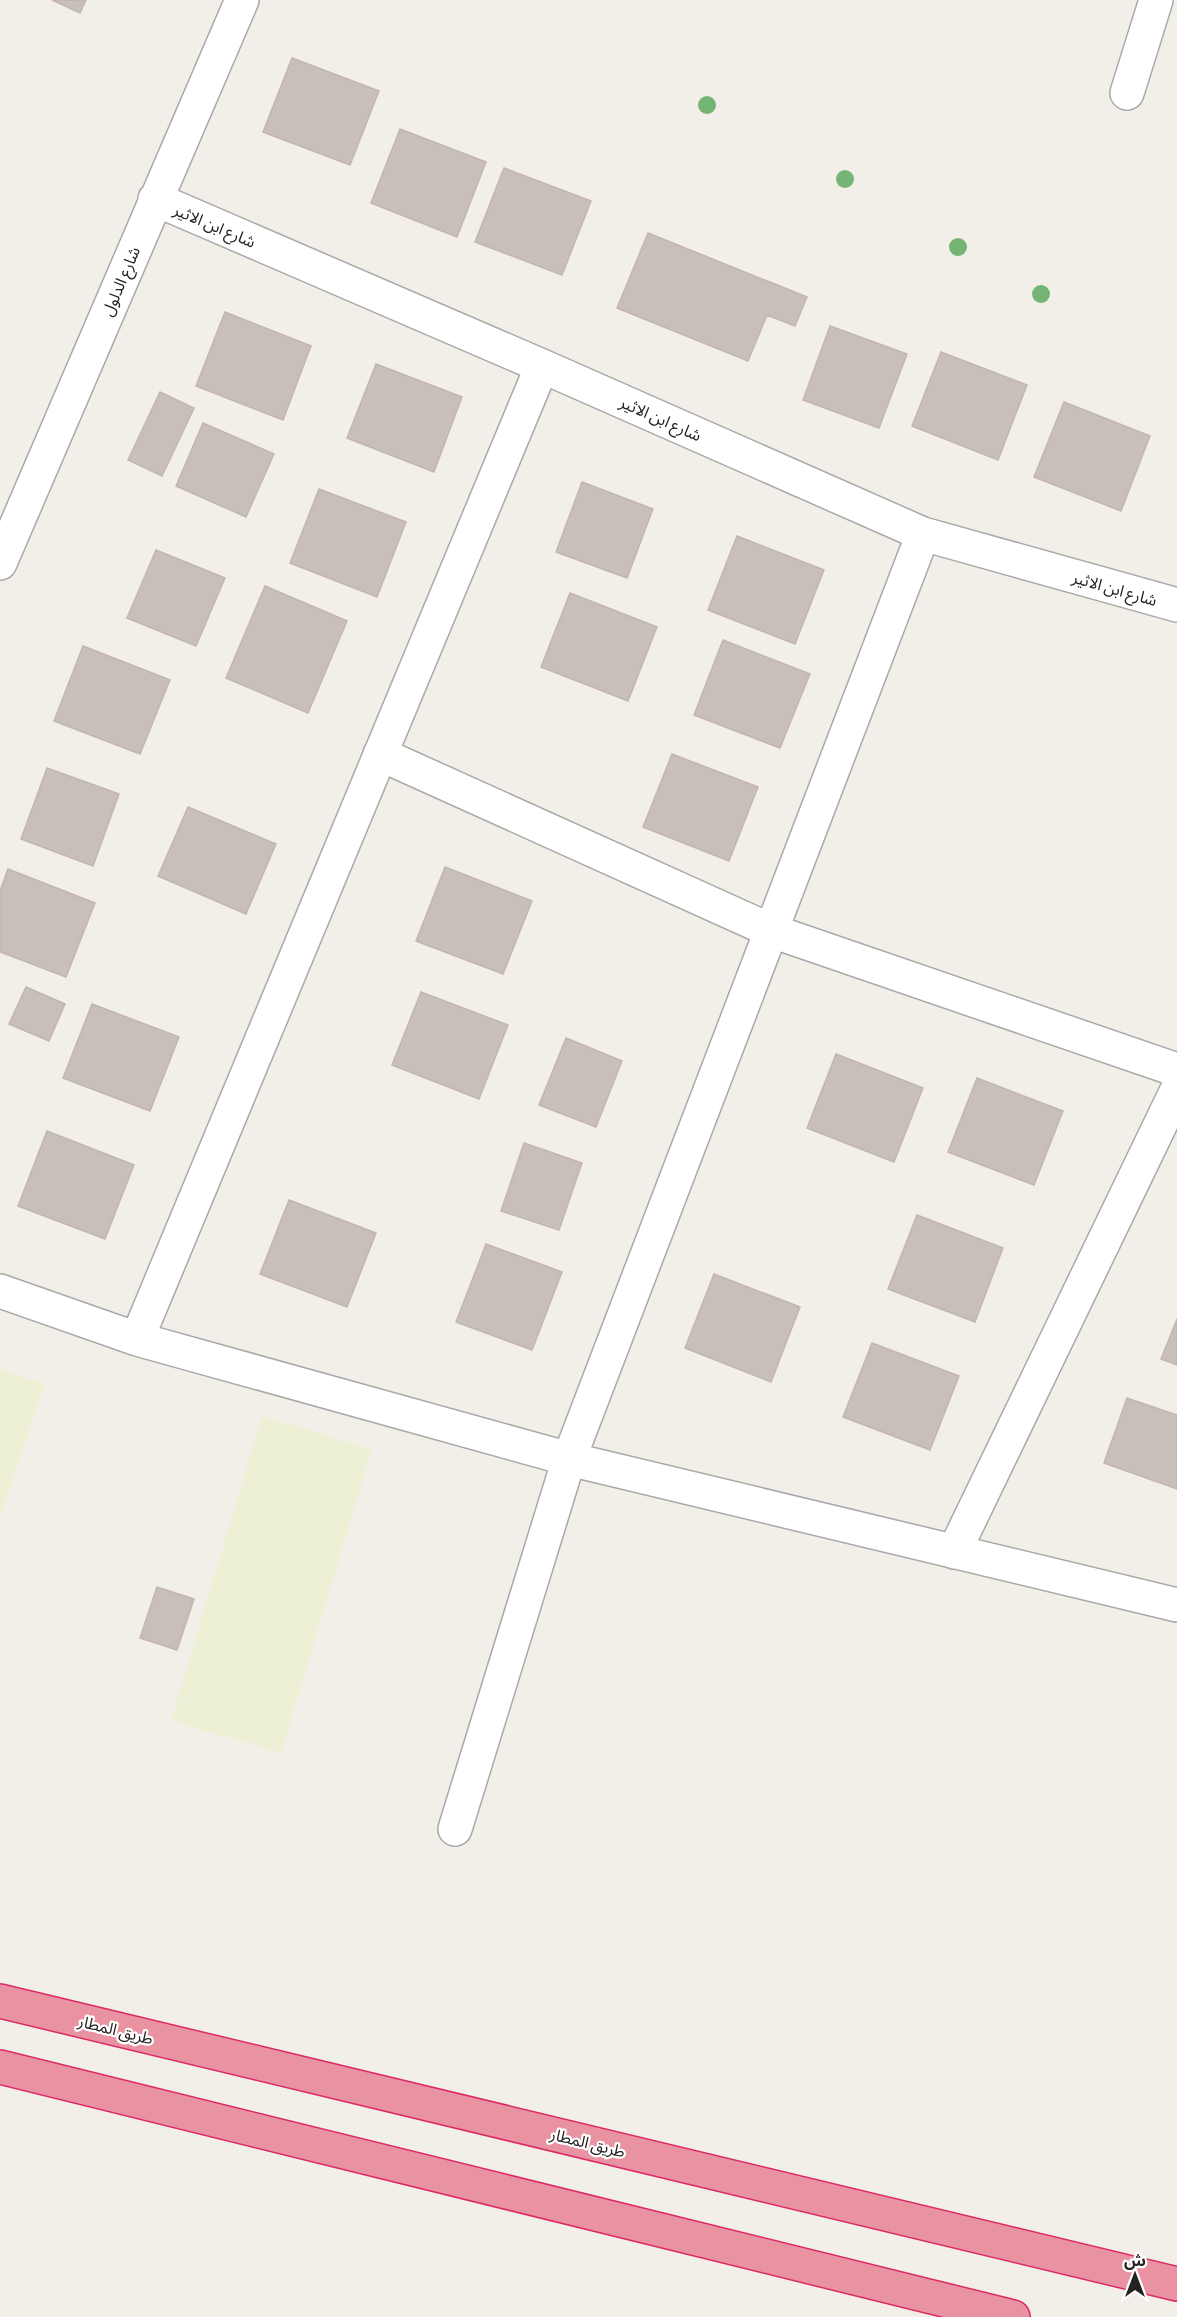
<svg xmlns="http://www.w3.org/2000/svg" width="1177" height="2317" font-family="Commissioner,'Noto Sans Arabic',sans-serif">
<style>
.farmland{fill:#eef0d5}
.building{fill:#c7bfb8;stroke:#c4b6ab;stroke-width:1.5}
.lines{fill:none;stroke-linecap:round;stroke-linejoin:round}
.street-casing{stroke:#a9a9a9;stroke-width:36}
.highway-casing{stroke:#dc2a67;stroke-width:36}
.street{stroke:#fff;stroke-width:33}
.highway{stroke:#e892a2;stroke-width:33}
.tree{fill:#74b475}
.labels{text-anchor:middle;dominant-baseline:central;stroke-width:4.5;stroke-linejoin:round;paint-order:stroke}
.street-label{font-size:16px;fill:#222;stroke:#fff}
</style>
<rect width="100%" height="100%" fill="#f2efe9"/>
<!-- farmland -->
<path class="farmland" d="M0,1370l45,14 -45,135z
M262,1416l110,33 -91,304 -110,-32z"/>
<!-- building -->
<path class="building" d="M52,0h34l-6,13z
M292,58l87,33 -29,74 -87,-33z
M400,129l86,33 -29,75 -86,-34z
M504,168l87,33 -29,74 -87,-33z
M648,233l159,64 -12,29 -28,-11 -19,46 -131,-53z
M225,312l86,34 -28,74 -87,-34z
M830,326l77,28 -28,74 -76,-28z
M941,352l86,33 -29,75 -86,-34z
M376,364l86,33 -28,75 -87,-34z
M160,392l34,16 -32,68 -34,-16z
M1064,402l86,34 -29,75 -87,-34z
M203,423l71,31 -28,63 -70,-31z
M582,482l71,27 -26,69 -71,-26z
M319,489l87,33 -29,75 -87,-34z
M737,536l87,34 -29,74 -87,-34z
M156,550l69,28 -29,68 -69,-28z
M265,586l82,35 -39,92 -82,-35z
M570,593l87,34 -29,74 -87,-34z
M723,640l87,34 -30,74 -86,-33z
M83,646l87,34 -30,74 -86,-33z
M672,754l86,33 -29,74 -86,-34z
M47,768l72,26 -26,72 -72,-27z
M188,807l88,37 -30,70 -88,-38z
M445,867l87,34 -29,73 -87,-33z
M8,869l87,34 -29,74 -66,-25v-61z
M26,987l39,17 -16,37 -40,-17z
M421,992l87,33 -29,74 -87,-34z
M92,1004l87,33 -29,74 -87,-33z
M566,1038l56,23 -26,66 -57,-22z
M836,1054l87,34 -29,74 -87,-34z
M977,1078l86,33 -29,74 -86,-33z
M47,1131l87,34 -29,74 -87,-33z
M524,1143l58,20 -23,67 -58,-19z
M289,1200l87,33 -29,74 -87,-33z
M917,1215l86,33 -28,74 -87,-33z
M486,1244l76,28 -30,78 -76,-28z
M714,1274l86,33 -29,75 -86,-34z
M1177,1319v46l-16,-6z
M872,1343l87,33 -29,74 -87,-33z
M1127,1398l50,17v74l-73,-26z
M157,1587l37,12 -17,51 -37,-12z"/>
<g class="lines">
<!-- street casing -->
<g class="street-casing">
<path id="street" d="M1127,93l29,-93
M155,199l387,167 381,168 254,71
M0,563l242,-563
M380,754l392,177 405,139
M0,1291l137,48 432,120 608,146
M137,1339l405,-973
M954,1552l223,-462
M455,1829l114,-370 354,-925"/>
</g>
<!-- highway casing -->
<g class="highway-casing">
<path id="highway" d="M0,2001l1177,283
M0,2067l1013,250"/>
</g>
<!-- street -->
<use href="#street" class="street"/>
<!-- highway -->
<use href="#highway" class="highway"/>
</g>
<!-- trees -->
<g class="tree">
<circle cx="707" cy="105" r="9"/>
<circle cx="845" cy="179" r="9"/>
<circle cx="958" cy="247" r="9"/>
<circle cx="1041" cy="294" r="9"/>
</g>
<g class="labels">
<!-- street labels -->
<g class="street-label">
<text transform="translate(215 225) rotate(23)">شارع ابن الاثير</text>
<text transform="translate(120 281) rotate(-67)">شارع الدلول</text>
<text transform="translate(661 418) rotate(24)">شارع ابن الاثير</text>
<text transform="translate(1115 588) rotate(16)">شارع ابن الاثير</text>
<text transform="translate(116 2029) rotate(14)">طريق المطار</text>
<text transform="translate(588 2142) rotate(14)">طريق المطار</text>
</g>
</g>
<!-- north arrow -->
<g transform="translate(1135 2275)" stroke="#ffffff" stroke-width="4.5" paint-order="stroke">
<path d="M0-4.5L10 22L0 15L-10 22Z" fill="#222222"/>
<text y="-9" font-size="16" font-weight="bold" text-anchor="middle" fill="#222222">ش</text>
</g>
</svg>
